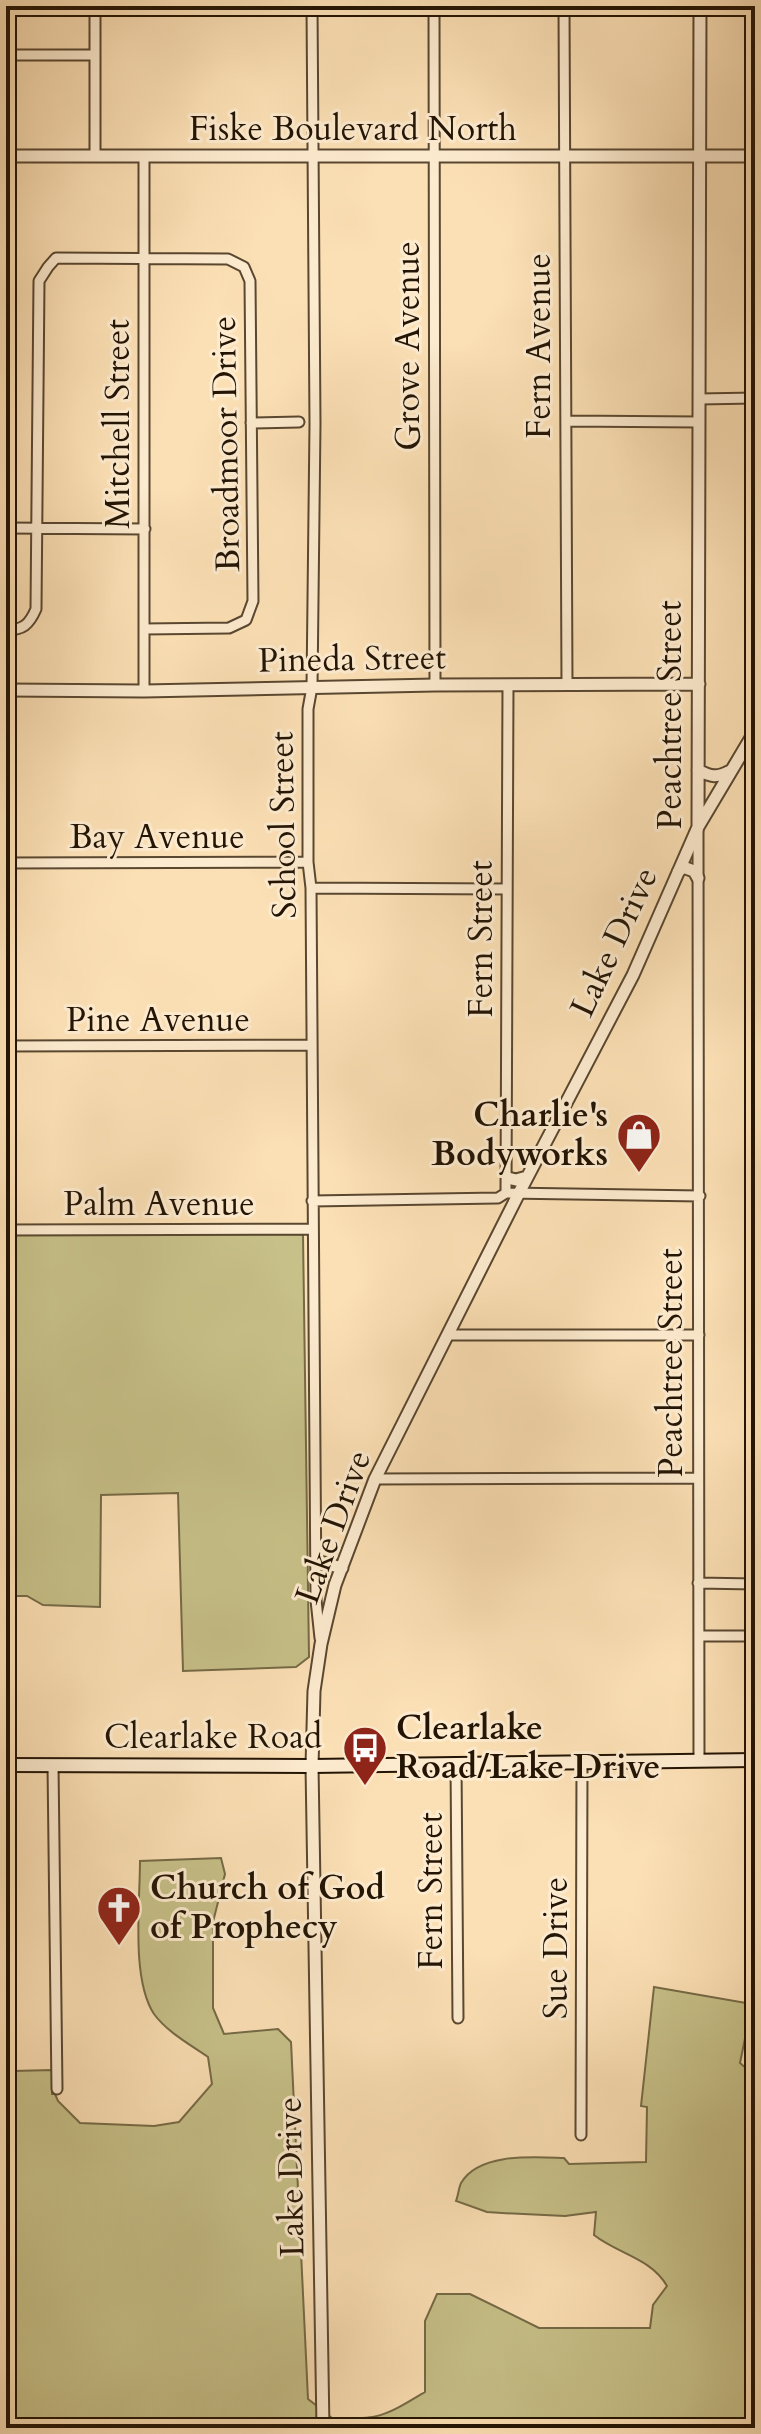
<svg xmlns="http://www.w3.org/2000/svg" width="761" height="2434" font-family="Cardo,serif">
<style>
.green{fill:#c7c088;stroke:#756a46;stroke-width:2}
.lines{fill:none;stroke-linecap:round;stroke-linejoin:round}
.minor-casing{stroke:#594730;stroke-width:13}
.tertiary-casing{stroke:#594730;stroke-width:15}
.secondary-casing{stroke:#231404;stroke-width:16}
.minor{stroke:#fdebcf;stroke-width:9}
.tertiary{stroke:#fdebcf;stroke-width:11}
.secondary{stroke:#fdebcf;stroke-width:12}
.labels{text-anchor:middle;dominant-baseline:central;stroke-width:6;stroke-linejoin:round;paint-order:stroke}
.street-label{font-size:34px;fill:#231404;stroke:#fdebcf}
.poi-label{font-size:34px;font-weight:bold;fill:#231404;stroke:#fdebcf;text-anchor:start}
</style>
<rect width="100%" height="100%" fill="#fce0b5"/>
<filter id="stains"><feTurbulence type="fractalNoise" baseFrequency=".0025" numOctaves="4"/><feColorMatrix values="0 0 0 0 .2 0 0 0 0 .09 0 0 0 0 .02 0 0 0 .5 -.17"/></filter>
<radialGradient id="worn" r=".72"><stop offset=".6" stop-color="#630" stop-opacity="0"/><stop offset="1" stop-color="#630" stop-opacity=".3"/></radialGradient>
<!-- green -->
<path class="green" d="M303,1234l6,423 -13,10 -113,4 -5,-178 -77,2 -1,112 -57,-2 -16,-9h-21v-361z
M221,1858l4,16 -12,48v86l11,26 54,-5 13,13 17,357 9,7 1,22h-312v-393l7,36 39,-1v24h3l3,7 22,22 74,3 25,-4 33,-38 -4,-27c-17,-12 -41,-25 -54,-43 -23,-35 -14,-111 -14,-153z
M654,1987l98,17 -12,59 15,13v352h-427v-13l4,3c48,2 53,-2 93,-26v-71l12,-27h33l69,34h111l3,-23 14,-19c-16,-28 -49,-32 -73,-51l2,-23 -31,4 -63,-3 -15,-1 -31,-11c2,-5 3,-14 5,-18 18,-31 74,-26 103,-25l5,6 77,-2 1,-55 -6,-1z"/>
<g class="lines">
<!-- minor casing -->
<g class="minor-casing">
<path id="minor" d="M312,6l3,418 -3,263 -4,22v153l3,26 5,712 4,38
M434,6l1,679
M564,6l3,679
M6,55h89
M95,156v-150
M699,399l56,-1
M566,421l133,1
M251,423l48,-1
M6,528l139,1
M6,630c17,0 23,-5 30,-21l3,-328 9,-14 8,-9 172,1 16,8 6,14 3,320 -7,19 -17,8 -85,1
M144,691v-534
M698,830l1,931
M6,863l302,-1
M311,888l196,1
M6,1046l305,-1
M506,1193l2,-508
M312,1201l186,-3 8,-5 194,3
M6,1230l306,-1
M450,1335h249
M375,1479l323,-1
M698,1583l57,1
M699,1636h56
M456,1763l2,255
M53,1765l4,324
M581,2135l1,-373"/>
</g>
<!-- tertiary casing -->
<g class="tertiary-casing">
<path id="tertiary" d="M6,156h749
M6,690l138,1 291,-6 264,-1
M698,770c13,7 19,8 32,1
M698,825l2,-819
M678,872l5,-5 11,4 4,7
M508,1178l8,2 11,-3
M316,1561l26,7
M323,2428l-11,-662 2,-75 7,-47 14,-59 40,-106 144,-286 114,-218 65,-148 57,-96"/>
</g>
<!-- secondary casing -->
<g class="secondary-casing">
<path id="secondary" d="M6,1765l306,1 443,-6"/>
</g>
<!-- minor -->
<use href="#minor" class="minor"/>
<!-- tertiary -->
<use href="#tertiary" class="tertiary"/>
<!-- secondary -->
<use href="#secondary" class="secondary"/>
</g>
<!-- icons -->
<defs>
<g id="shop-pin" transform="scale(2.3)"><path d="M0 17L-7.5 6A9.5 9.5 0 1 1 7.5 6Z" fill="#8f2418" stroke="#fdebcf"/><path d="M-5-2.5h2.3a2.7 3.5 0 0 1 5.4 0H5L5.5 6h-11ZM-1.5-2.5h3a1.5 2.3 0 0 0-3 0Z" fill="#fff"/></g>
<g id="bus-pin" transform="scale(2.3)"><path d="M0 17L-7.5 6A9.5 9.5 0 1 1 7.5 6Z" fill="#8f2418" stroke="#fdebcf"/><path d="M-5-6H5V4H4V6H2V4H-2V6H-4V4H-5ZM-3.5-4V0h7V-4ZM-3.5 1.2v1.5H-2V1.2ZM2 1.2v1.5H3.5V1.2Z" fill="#fff"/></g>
<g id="church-pin" transform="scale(2.3)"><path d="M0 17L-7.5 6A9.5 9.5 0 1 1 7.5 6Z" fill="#8f2418" stroke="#fdebcf"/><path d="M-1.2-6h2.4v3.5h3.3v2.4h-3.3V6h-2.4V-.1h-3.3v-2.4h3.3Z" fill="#fff"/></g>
</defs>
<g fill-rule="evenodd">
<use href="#shop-pin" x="639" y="1135"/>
<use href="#bus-pin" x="365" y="1748"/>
<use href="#church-pin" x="119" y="1908"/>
</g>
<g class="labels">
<!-- street labels -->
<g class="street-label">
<text x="353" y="129">Fiske Boulevard North</text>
<text transform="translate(408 346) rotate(-90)">Grove Avenue</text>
<text transform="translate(539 346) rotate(-90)">Fern Avenue</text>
<text transform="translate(118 424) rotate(-90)">Mitchell Street</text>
<text transform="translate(226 444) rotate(-91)">Broadmoor Drive</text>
<text transform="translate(352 659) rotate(-1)">Pineda Street</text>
<text transform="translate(670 715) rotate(-90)">Peachtree Street</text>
<text transform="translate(283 825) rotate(-91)">School Street</text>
<text x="157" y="837">Bay Avenue</text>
<text transform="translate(481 939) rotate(-90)">Fern Street</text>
<text transform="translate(614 942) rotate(-65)">Lake Drive</text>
<text x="158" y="1020">Pine Avenue</text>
<text x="159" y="1204">Palm Avenue</text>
<text transform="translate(671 1363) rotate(-90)">Peachtree Street</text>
<text transform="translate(333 1527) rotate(-70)">Lake Drive</text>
<text x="213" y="1737">Clearlake Road</text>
<text transform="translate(431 1891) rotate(-90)">Fern Street</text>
<text transform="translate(556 1948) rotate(-90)">Sue Drive</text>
<text transform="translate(291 2177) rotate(-91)">Lake Drive</text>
</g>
<!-- poi labels -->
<g class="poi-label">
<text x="608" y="1115" text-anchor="end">Charlie's<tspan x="608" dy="39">Bodyworks</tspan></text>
<text x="396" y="1728">Clearlake<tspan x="396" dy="39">Road/Lake Drive</tspan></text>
<text x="150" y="1888">Church of God<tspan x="150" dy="39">of Prophecy</tspan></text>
</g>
</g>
<!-- margin -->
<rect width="761" height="2434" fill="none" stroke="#fce0b5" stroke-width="32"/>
<rect x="8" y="8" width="745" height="2418" fill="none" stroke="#231404" stroke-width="4"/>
<rect x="16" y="16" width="729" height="2402" fill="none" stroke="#231404" stroke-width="2"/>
<rect width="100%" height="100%" filter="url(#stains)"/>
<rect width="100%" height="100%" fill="url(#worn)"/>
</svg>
